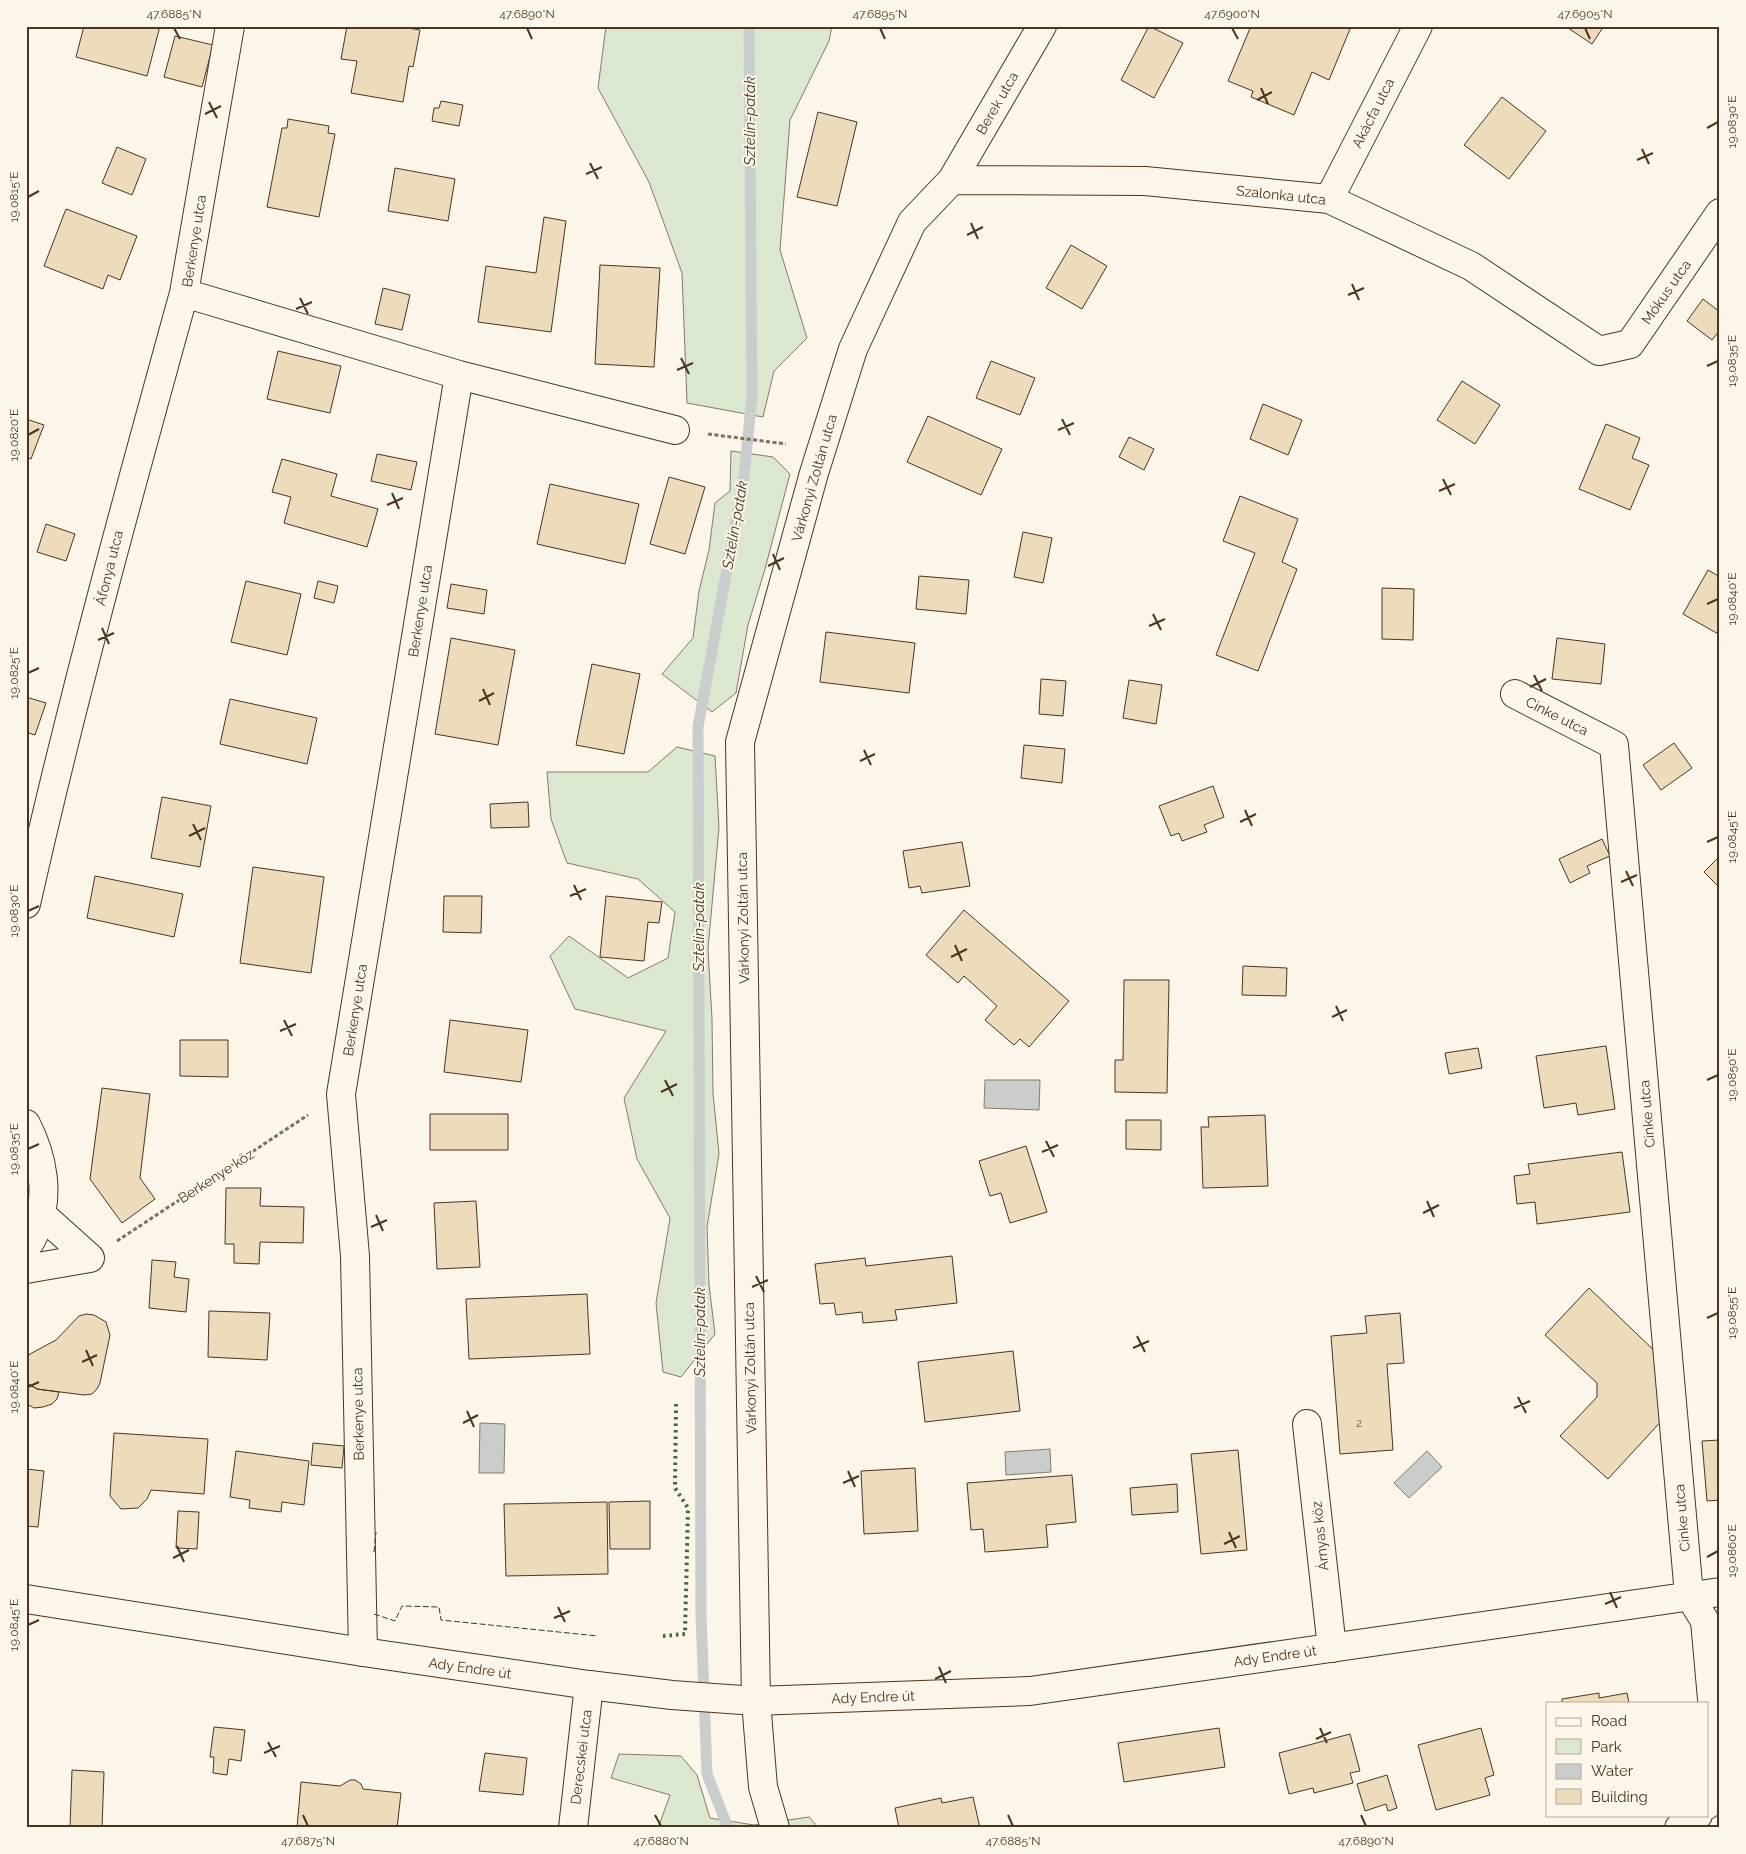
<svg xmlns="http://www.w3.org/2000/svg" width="1746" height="1854" font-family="Raleway,sans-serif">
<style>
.green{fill:#dce7d0;stroke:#887966}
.water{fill:#c9cecd;stroke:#887966}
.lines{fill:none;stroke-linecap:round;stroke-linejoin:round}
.stream{stroke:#c9cecd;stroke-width:11}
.building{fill:#ecdcbc;stroke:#4a3520}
.minor-casing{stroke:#4a3520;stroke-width:30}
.primary-casing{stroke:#4a3520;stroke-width:30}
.path{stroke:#7f6f5c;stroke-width:3;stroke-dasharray:4 2.5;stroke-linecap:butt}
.minor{stroke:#fbf6e9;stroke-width:28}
.primary{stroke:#fbf6e9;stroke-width:28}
.hedge{stroke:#436837;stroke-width:4;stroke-dasharray:2.5 4;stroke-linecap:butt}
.fence{stroke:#4a3520;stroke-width:1;stroke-dasharray:6 2.5;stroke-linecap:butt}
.ticks{fill:none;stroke:#4a3520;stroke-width:2}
.labels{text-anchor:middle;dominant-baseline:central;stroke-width:4;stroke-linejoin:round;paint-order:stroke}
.number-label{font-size:11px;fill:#725f47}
.street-label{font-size:14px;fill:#4a3520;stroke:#fbf6e9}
.water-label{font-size:15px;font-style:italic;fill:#4a3520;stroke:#fbf6e9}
.neatline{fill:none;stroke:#4a3520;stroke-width:2}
.ticks-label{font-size:12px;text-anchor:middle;fill:#4a3520}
</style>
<rect width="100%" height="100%" fill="#fbf6e9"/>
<!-- green -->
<path class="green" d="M606,26h226l-3,15 -39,79 -10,130 27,88 -33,33 -11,46 -76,-14 -5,-130 -33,-91 -51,-94z
M731,451l42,6 17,17 -25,95 -17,56 -12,68 -24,19 -50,-38 31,-36 6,-47 10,-41 6,-47 15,-12z
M677,747l38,9 4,71 -11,122 4,70 1,74 6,61 -12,73 2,58 6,49 -34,43 -18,-5 -7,-69 14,-85 -33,-59 -13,-61 42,-67 -91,-22 -25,-53 19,-20 59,42 40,-20 7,-46 -37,-33 -71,-16 -16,-44 -4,-47h101z
M619,1754l62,2 16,19 13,43 44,7 55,-8 10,11h-161l12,-33 -59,-17z"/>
<!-- water -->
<path class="water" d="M985,1080h55l-1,30 -55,-2z
M480,1423l25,1 -1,49h-25z
M1050,1449l1,23 -45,3 -1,-23z
M1427,1451l15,16 -33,31 -15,-15z"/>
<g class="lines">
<!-- stream -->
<path class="stream" d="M728,1828l-21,-54 -6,-158 -3,-889 46,-250 8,-81 -3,-370"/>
</g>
<!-- building -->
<path class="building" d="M84,26h76l-13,50 -71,-19z
M347,26h49l24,4 -7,37 -4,-1 -6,36 -52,-9 6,-32 -16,-2z
M1149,26l34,17 -29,55 -33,-18z
M1251,26h93l6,3 -21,51 -17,-8 -18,43 -43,-18 2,-6 -25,-10z
M1565,26h39l-12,18z
M175,36l38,9 -11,42 -38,-10z
M1502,97l44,34 -37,48 -45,-34z
M441,101l22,4 -4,21 -27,-5 2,-13h5z
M818,112l39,10 -20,84 -40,-9z
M288,119l41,7 -1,7 7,1 -16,83 -52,-10 15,-79h5z
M117,147l29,12 -14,36 -30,-12z
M395,168l60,11 -7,42 -60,-10z
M66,209l71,27 -17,44 -12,-5 -5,14 -59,-23z
M544,217l22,4 -15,111 -73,-10 8,-56 50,7z
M1071,245l36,21 -25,43 -36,-21z
M600,265l60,3 -6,99 -59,-3z
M383,288l27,7 -8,35 -27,-6z
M1703,299l17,13v18l-8,10 -25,-19z
M278,351l63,15 -11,47 -63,-14z
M991,361l44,17 -15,37 -44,-17z
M1462,381l38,24 -25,39 -38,-24z
M1263,404l39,16 -14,35 -38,-16z
M928,416l74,33 -21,46 -74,-33z
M26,419l18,6 -13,34 -5,-2z
M1606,424l34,14 -8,20 17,7 -19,45 -51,-21z
M1129,437l25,12 -10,21 -25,-13z
M377,454l40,8 -6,28 -40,-9z
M282,459l55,15 -6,22 47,13 -11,38 -83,-24 7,-26 -19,-5z
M669,477l36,10 -20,67 -35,-10z
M550,484l89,20 -14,60 -88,-20z
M1240,496l58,23 -16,43 15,7 -39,102 -42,-16 39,-102 -32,-12z
M46,524l29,10 -9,27 -29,-9z
M1023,532l29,6 -9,45 -29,-6z
M1708,570l12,7v58l-37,-21z
M919,576l50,4 -3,34 -50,-5z
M246,581l55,13 -14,61 -56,-13z
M318,581l20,5 -4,17 -20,-5z
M451,584l36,6 -3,24 -37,-6z
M1382,588l32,1 -1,51 -31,-1z
M826,632l89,11 -6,50 -89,-11z
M451,638l64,12 -17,95 -63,-11z
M1557,638l48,6 -4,40 -49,-5z
M592,664l48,10 -16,80 -48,-9z
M1041,679l25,2 -3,35 -24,-2z
M1129,680l33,5 -6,39 -33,-6z
M26,697l20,6 -11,32 -9,-3z
M230,699l87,19 -10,46 -87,-20z
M1674,743l18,25 -31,22 -18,-25z
M1024,745l41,4 -3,34 -41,-5z
M1213,786l11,31 -20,8 3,7 -25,9 -3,-8 -8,3 -12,-30z
M162,797l49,9 -11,61 -49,-9z
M528,802l1,25 -38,1 -1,-24z
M1602,839l8,17 -23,10 3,7 -20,10 -11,-24z
M962,842l8,44 -48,7 -2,-7 -11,2 -6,-37z
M1720,856v32l-16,-16z
M253,867l71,10 -13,96 -71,-10z
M95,876l88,18 -9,43 -87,-19z
M444,896h38l-1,37 -38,-1z
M606,896l56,6 -3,21 -11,-1 -4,39 -44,-4z
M964,910l105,91 -40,46 -9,-8 -6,6 -29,-25 12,-14 -33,-30 -6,7 -32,-28z
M1243,966l44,2 -1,28 -44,-1z
M1124,980h45l-2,113 -52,-1v-32h8z
M450,1020l78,10 -7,52 -77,-10z
M180,1040h48v37l-48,-1z
M1606,1046l9,63 -37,6 -2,-12 -32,5 -8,-52z
M1478,1048l4,20 -33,6 -4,-21z
M102,1088l48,6 -10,84 15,21 -33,24 -32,-44z
M430,1114h78v36h-78z
M1265,1115l3,71 -65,2 -2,-61h8l-1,-10z
M1126,1120h35v30l-35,-1z
M1026,1146l21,66 -37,11 -9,-30 -11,3 -11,-35z
M1622,1152l8,60 -93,12 -2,-22 -18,2 -3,-28 16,-2 -2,-10z
M226,1188h35l-1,18 44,1 -1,36 -43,-1 -1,22 -25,-1v-19h-9z
M476,1201l4,66 -43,2 -3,-66z
M952,1256l5,47 -62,7 2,10 -34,3 -1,-11 -26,3 -2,-12 -14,1 -5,-40 50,-6 1,8z
M152,1260l24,2 -2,15 15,2 -3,33 -37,-4z
M1589,1288l72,69 4,60 -57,62 -48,-43 37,-39v-14l-52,-48z
M587,1294l3,60 -121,5 -3,-60z
M209,1311l61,2 -3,47 -59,-3z
M1400,1313l4,50 -17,1 6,86 -53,4 -9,-118 36,-3 -2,-17z
M86,1314l8,1 12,7 4,13 -10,48 -3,6 -5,5 -8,1 -47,-6 -9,-5 -2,-2v-23l4,-5 26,-14 23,-24z
M1013,1351l7,60 -95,11 -7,-60z
M26,1382l11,7 22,3 -2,7 -5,5 -9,3 -9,1 -7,-4z
M114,1433l94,6 -4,55 -53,-4 -4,9 -9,9 -17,1 -11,-13z
M1720,1440v60l-13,1 -5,-60z
M313,1443l31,3 -2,22 -31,-3z
M1238,1450l9,100 -46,4 -10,-100z
M236,1451l73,10 -5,44 -22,-3 -1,10 -32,-4 1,-8 -20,-3z
M915,1468l3,63 -54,3 -3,-63z
M26,1469l18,2 -6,56 -12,-1z
M1072,1475l4,47 -30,3 2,22 -63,5 -2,-23 -12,1 -4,-47z
M1177,1484l1,28 -46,3 -2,-27z
M650,1501v48h-40l-1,-47z
M607,1502l1,72 -102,2 -2,-72z
M178,1511l21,1 -2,37 -21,-1z
M1599,1693v5l28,-5 2,10h-67v-4z
M214,1727l31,3 -4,31 -12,-2 -2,16 -14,-2 1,-16h-4z
M1219,1728l6,39 -101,15 -6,-39z
M1481,1728l13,47 -9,3 5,17 -54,15 -18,-65z
M1350,1734l10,37 -10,2 3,10 -39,10 -1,-5 -24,6 -10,-41z
M485,1753l42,5 -4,37 -44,-4z
M72,1770l32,2 -2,56h-32z
M1387,1775l10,33 -9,3 -2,-7 -21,7 -8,-27z
M350,1780h5l6,4 2,5 38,4 -4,35h-100l4,-46 39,4z
M973,1797l7,31h-81l-4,-20 46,-10 1,5z"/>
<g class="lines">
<!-- minor casing -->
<g class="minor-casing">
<path id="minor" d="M230,26l-46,267 275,82 216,55
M952,180l193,1 184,18 142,67 128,85 31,-7 90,-131
M1329,199l89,-173
M1515,694l99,51 75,850 16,26 14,156 -2,18 -10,10
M26,904c46,-205 102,-408 158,-611
M26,1124c17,33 24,71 10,106 -3,6 -5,12 -10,17
M26,1269l64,-11 -48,-43
M1307,1424l25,224
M363,1652l-8,-396 -14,-162 118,-719
M573,1828l16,-143
M775,1828l-12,-41 -7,-86 -16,-959 74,-269 39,-124 59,-127 40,-42 90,-154
M1679,1828l19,-13"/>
</g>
<!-- primary casing -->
<g class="primary-casing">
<path id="primary" d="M26,1599l337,53 226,33 83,10 84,6 274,-10 690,-99"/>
</g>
<!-- path -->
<path class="path" d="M708,434l78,10
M117,1241l191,-126"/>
<!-- minor -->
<use href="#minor" class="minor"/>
<!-- primary -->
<use href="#primary" class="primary"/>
<!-- hedge -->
<path class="hedge" d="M663,1636l22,-2 3,-126 -13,-20 1,-85"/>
<!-- fence -->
<path class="fence" d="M374,1552l2,-20
M374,1614l21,7 7,-15 37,1 2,13 157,16"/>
</g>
<!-- ticks -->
<path class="ticks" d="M174,28l6,11M527,28l5,11M880,28l5,11M1232,28l6,11M1585,28l5,11M1261,88l7,16M1257,100l15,-8M209,102l8,16M205,114l16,-8M1707,128l11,-6M1642,149l7,15M1637,160l16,-7M590,163l8,16M586,174l16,-7M28,197l11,-6M971,223l7,16M967,235l16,-8M1352,284l7,16M1348,295l16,-7M300,298l8,16M296,309l16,-7M681,358l8,16M1707,366l11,-5M677,370l16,-7M1062,419l8,16M1058,430l16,-7M28,435l11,-6M1443,479l8,16M1439,491l16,-7M392,493l7,16M387,505l16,-7M773,554l7,16M768,566l16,-8M1707,604l11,-5M1153,614l8,16M1149,626l16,-7M102,628l7,16M98,640l16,-7M28,673l11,-5M1534,675l8,16M1530,687l16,-8M483,689l7,16M479,701l15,-8M864,750l7,15M860,761l15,-7M1245,810l7,16M1240,822l16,-8M193,824l8,16M189,836l16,-8M1707,842l11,-5M1626,871l7,15M1621,882l16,-7M574,885l7,15M570,896l16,-7M28,911l11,-5M955,945l7,16M951,957l16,-8M1336,1006l7,15M1332,1017l15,-7M284,1020l8,16M280,1031l16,-7M665,1080l8,16M1707,1080l11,-5M661,1092l16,-8M1046,1141l8,16M28,1149l11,-5M1042,1152l16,-7M1427,1201l7,16M1423,1213l16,-8M376,1215l7,16M371,1227l16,-7M756,1276l8,16M752,1287l16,-7M1707,1318l11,-5M1137,1336l8,16M1133,1348l16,-7M86,1350l7,16M82,1362l15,-7M28,1387l11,-5M1518,1397l8,16M1514,1408l16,-7M467,1411l7,16M463,1423l15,-8M848,1471l7,16M843,1483l16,-7M1229,1532l7,16M1224,1544l16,-8M177,1546l7,16M1707,1557l11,-6M173,1558l16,-8M1610,1592l7,16M1605,1604l16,-7M558,1607l7,15M554,1618l16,-7M28,1625l11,-5M939,1667l7,16M935,1679l16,-8M1320,1728l7,15M1316,1739l15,-7M268,1742l8,15M264,1753l16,-7M303,1815l5,11M655,1815l6,11M1008,1815l5,11M1361,1815l5,11"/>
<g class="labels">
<!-- number labels -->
<g class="number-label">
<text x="1359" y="1423">2</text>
</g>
<!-- street labels -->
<g class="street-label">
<text transform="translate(997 103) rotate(-60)">Berek utca</text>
<text transform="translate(1373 113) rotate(-63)">Akácfa utca</text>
<text transform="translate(1281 195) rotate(6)">Szalonka utca</text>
<text transform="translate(194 241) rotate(-81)">Berkenye utca</text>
<text transform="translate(1666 292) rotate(-55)">Mókus utca</text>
<text transform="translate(814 478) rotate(-74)">Várkonyi Zoltán utca</text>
<text transform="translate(109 568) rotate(-76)">Áfonya utca</text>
<text transform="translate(420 611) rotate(-81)">Berkenye utca</text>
<text transform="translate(1557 716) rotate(27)">Cinke utca</text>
<text transform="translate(743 918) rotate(-91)">Várkonyi Zoltán utca</text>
<text transform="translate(355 1010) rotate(-81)">Berkenye utca</text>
<text transform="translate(1647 1114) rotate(-95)">Cinke utca</text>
<text transform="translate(216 1176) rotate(-33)">Berkenye köz</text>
<text transform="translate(750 1368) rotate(-91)">Várkonyi Zoltán utca</text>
<text transform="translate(358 1414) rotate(-91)">Berkenye utca</text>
<text transform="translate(1682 1518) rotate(-95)">Cinke utca</text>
<text transform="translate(1320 1536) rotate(-96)">Árnyas köz</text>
<text transform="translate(1275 1656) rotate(-8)">Ady Endre út</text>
<text transform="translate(470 1668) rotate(8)">Ady Endre út</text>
<text transform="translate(873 1697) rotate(-2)">Ady Endre út</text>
<text transform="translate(581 1757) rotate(-83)">Derecskei utca</text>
</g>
<!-- water labels -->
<g class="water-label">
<text transform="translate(750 121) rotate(-90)">Sztelin-patak</text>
<text transform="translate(735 525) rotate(-80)">Sztelin-patak</text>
<text transform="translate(699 927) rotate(-90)">Sztelin-patak</text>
<text transform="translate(700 1332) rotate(-90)">Sztelin-patak</text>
</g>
</g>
<!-- border -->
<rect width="1746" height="1854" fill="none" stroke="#fbf6e9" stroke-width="55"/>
<!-- legend -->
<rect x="1546" y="1702" width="162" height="115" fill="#fbf6e9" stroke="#b4a999"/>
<rect x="1556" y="1718" width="25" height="8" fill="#fbf6e9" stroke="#b4a999"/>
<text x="1591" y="1726" font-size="15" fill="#4a3520">Road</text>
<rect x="1556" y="1739" width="25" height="15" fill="#dce7d0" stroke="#b4a999"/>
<text x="1591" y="1752" font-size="15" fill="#4a3520">Park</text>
<rect x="1556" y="1764" width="25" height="15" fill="#c9cecd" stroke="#b4a999"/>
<text x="1591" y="1776" font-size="15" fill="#4a3520">Water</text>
<rect x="1556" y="1789" width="25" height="15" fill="#ecdcbc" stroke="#b4a999"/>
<text x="1591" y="1802" font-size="15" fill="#4a3520">Building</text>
<rect x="28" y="28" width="1690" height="1798" class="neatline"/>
<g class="ticks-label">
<text x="174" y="18">47.6885°N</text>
<text x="527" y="18">47.6890°N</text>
<text x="880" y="18">47.6895°N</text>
<text x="1232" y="18">47.6900°N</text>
<text x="1585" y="18">47.6905°N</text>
<text transform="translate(1732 122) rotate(-90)" y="4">19.0830°E</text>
<text transform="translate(14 197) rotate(-90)" y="4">19.0815°E</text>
<text transform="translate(1732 361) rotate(-90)" y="4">19.0835°E</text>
<text transform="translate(14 435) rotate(-90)" y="4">19.0820°E</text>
<text transform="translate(1732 599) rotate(-90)" y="4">19.0840°E</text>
<text transform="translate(14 673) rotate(-90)" y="4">19.0825°E</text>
<text transform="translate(1732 837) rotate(-90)" y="4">19.0845°E</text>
<text transform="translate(14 911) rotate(-90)" y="4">19.0830°E</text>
<text transform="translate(1732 1075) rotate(-90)" y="4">19.0850°E</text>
<text transform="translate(14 1149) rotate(-90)" y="4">19.0835°E</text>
<text transform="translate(1732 1313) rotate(-90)" y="4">19.0855°E</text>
<text transform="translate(14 1387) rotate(-90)" y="4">19.0840°E</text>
<text transform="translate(1732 1551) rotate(-90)" y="4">19.0860°E</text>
<text transform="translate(14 1625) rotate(-90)" y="4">19.0845°E</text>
<text x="308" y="1845">47.6875°N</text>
<text x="661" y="1845">47.6880°N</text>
<text x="1013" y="1845">47.6885°N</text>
<text x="1366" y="1845">47.6890°N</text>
</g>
</svg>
